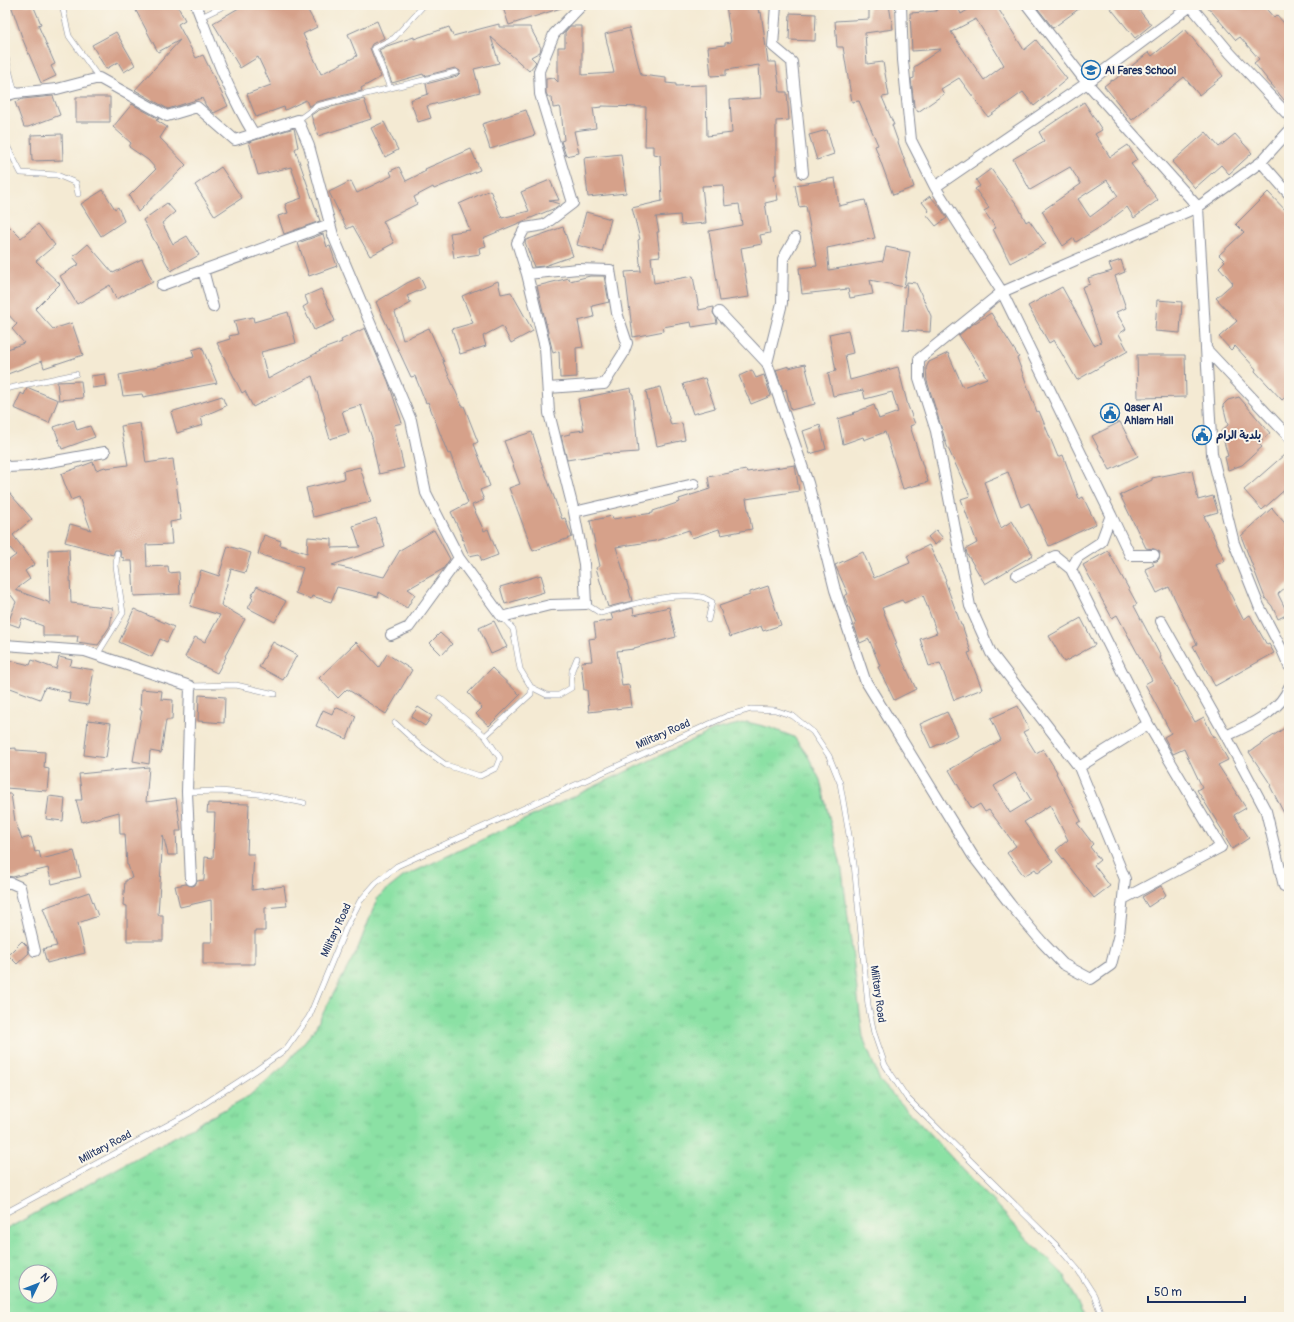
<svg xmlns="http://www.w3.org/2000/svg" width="1294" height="1322" font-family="Pangolin,'Playpen Sans Arabic',sans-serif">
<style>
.grass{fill:url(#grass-tufts);stroke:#538881;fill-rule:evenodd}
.building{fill:#d6a18a;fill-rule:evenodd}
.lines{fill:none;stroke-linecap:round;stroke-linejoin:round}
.lane-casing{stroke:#888c98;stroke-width:6}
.street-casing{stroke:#888c98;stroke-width:12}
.lane{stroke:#fff;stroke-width:5}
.street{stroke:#fff;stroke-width:10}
.labels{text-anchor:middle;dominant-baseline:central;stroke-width:4;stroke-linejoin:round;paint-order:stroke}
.poi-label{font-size:11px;font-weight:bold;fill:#1b2f5e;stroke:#fbf7ec;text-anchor:start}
.street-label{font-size:11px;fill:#1b2f5e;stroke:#fbf7ec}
</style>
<defs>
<pattern id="grass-tufts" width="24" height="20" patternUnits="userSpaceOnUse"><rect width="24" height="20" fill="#8be1a4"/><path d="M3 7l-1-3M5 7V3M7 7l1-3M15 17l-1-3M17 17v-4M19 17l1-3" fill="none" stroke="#77c190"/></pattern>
</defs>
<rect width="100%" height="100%" fill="#fbf7ec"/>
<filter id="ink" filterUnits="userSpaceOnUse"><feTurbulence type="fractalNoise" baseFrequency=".025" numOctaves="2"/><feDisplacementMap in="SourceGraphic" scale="8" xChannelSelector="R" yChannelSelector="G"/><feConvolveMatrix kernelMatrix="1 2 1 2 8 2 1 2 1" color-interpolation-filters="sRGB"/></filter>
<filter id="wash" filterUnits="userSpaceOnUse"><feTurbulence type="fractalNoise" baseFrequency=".012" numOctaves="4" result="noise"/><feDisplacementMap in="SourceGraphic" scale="16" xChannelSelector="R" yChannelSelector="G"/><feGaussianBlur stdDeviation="0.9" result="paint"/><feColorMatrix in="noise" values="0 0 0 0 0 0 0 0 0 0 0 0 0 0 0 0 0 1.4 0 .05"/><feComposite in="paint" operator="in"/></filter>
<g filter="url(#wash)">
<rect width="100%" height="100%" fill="#f4ead3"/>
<!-- grass -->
<path class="grass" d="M747,722l24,6 23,9 14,19 12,24 22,90 21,167 17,44 147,157 38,38 19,41h-1079v-87l244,-134 37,-32 28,-34 44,-82 20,-51 25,-20 311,-147zM26,1272h24v24h-24z"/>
<g id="blocks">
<!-- building -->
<path class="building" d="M11,5h22l8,19 -3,1 17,39 -4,2 5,10 -15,7 -18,-43z
M133,5h44l8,15 -7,4 18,34 7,-3 25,51 -14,7 -8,-7 -4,-8 -34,11 -33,-19 45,-50 -22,12z
M244,5h61l12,22 -14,7 18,40 36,-18 -9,-22 29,-13 7,17 -12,6 -2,4 11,29 -20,11 1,3 -46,11 -7,5 -3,-7 -21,10 -1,-3 -28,10 -9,-23 24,-9 -13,-28 -18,11 -27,-45z
M502,5h62v2l-55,18z
M726,5h31l2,8 2,-1 7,50h8l4,30h7l2,28 -13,1v54h-2l4,25 -13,3 5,30 -10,2 2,9 -21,4 8,49 -29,4 -11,-70 33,-6 -3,-21 -14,2 -2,-21 -21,1 4,37 -25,2 -1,-10 -24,2 3,15h-2l3,24 -9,1 3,26 39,-7 6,34 15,-3 -1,6 3,5 1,5 -25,4 -1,-5 -28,5 1,4 -31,6 -8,-65 16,-1 -1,-7h1l-1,-1 -2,-23 2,-1 -8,-31 30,-7 -2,-46 -7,-1v-8h-8l1,-39 -44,-1v1l-9,1 3,20 -22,3 5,22 -13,3 -5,-15 3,-1 -3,-30 -1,-3 -7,1 -1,-11h-4l-2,-4v-14l8,-1 4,4v-35h7v-15l5,-6h12v49l32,-2 -9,-39 24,-6 12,47 25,3v5l10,1v2l30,-1 1,51 25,-3 -2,-33 31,-2 -2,-33 -33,5v5l-15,1 -3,-29 17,-2v-2l6,-1z
M869,5h20l4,24 -28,4 2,31 16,-2 6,34 -7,1 12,28h-2l22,62 -21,8 -18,-49 3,-1 -19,-44 -7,1 -9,-55h-6l-2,-26 34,-2z
M934,5h23l4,9 15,-9h20l28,45 12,-10 31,39 -33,27 -11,-14 -35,25 -29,-39 -18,11 3,5 -26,18 -4,-6 -3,-27 3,-1v-11l27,-18 -29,2 -2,-38 27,-2zM976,19l28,46 -20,15 -33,-48z
M1035,5h49l-31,23z
M1108,5h27l16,20 -16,13z
M1206,5h57l11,13 3,-3 12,14v77l-35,-43 5,-4 -19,-22 -4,3z
M790,13l26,1 -1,27 -26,-1z
M499,24v3h31l11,21 -1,4 -9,5 5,5 -2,3 -5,6 -38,-34 8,26 -25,6 6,23 -53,14 4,12 -13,4 -8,-22 18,-6 -2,-10 31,-8 3,-3v-2l-5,-3 -31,8 -1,-2 -31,9 -13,-33 8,-4 27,-9v2l35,-12 4,9z
M1185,29l38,47 -24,19 -15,-18 -52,43 -28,-34 8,-6 1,1 36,-29 3,4z
M116,32l19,33 -11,7 -6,-10 -12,7 -14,-24z
M53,96l7,19 -32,12h-4l-9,-25 8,-3z
M76,97h34v25h-34z
M364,99l7,20 -53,17 -7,-21 8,-5z
M1084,102l18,28 -7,4 15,23 18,-12 9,15 -6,4 27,36 -24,18 -7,-11 -22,17 -29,18 -2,-4 -11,8 -21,-35 39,-27 -11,-17 -40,23 -17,-31 31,-18 -5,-9zM1107,180l11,16 -28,21 -12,-18z
M132,104l27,15 -3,1 11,7 -7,11 26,27 -48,47 -9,-16 27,-27 -8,-9 -19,-13 2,-4 -18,-16z
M526,110l9,25 -45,14 -8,-25z
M384,122l14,28 -13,7 -14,-29z
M294,128l4,19 -3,2 25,72 -36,13 -6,-18 10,-3 -3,-9 17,-6 -11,-31 -33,8 -9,-33z
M827,130l7,24 -17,6 -8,-25z
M1206,132l13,15 16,-13 17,19 -23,21 -8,-9 -26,23 -23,-26z
M62,134l1,26 -31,1 -1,-26z
M471,149l9,21 -46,19 -1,-2 -19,10 3,7 -34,17 11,22 -24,13 -17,-30 -6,3 -18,-37 22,-11 6,12 35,-17 -2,-5 9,-4 7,14 20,-10 -1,-2z
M621,154l5,39 -38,4 -4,-39z
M221,167l21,31 -27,18 -20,-31z
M991,169l27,37 8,16 3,-2 17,24 -36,19 -17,-34 3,-1 -12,-17 5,-3 -14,-19 5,-3 -4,-6z
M835,178l4,28 26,-6 10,38 -48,10 2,22 54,-9 3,-14 24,5 -6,35 -34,-7 3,14 -23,4 -2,-9 -46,5 -3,-26 18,-2 -11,-60 -7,1 -4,-22z
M550,180l9,20 -10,1 11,3 -5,4 -72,30 3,8 -7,2 1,6 -26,4 -4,-25 20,-3 -11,-26 31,-14 12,28 27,-7 -8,-19z
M103,190l12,19 3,-2 6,14 -23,15 -20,-32z
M1268,192l21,22v180l-7,6 -27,-29 1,-2 -21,-23 -4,4 -12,-13 18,-16 -21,-23 17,-15 -14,-16 6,-6 -6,-6 25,-23 -8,-8z
M930,196l9,10 8,12 -11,8 -10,-12 3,-3 -7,-9z
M167,203l8,9 -13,11 11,21 14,-8 12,19 -28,16 -28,-51z
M586,212l25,7 -9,33 -25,-7z
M5,222l16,16 17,-14 17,21 -19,16 24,23 -25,25 18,20 19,-6 11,32 -39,13 -2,-7 -37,14v-25l19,-7 -12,-14 5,-5 -12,-13z
M563,227l10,29 -29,10 -10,1 -9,-25 1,-2z
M323,234l4,13 3,-1 7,20 -28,10 -11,-33z
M88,244l25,29 29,-14 11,23 -37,17 -6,-14 -33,19 -17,-28 19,-12 -6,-7z
M1121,260l4,12 -10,4 11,32 -10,4 10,17 -7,5 9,17 -51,29 -23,-40 -5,3 -21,-37 34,-19 32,58 7,-3 -19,-55 8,-3 -2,-6 24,-7 -3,-7z
M590,276h14l5,26 -17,4 2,11 -16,4 5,26 -7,1 1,29 -17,1 -1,-27 -6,2 -16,-67 32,-8 1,3z
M420,277l5,11 -18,8 4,7 -16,9 8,28 26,-12 15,34h-1l19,44h2l14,36 -4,2 16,42 -10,4 4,10 -12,5 12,26 4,-2 10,26 -16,6 -3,-7 -10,2 -7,-18h1l-12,-26 17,-9 -18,-50 -2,1 -20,-52 -2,1 -11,-27 -4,1 -35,-75 31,-19z
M498,281l3,13 10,-2 22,39 -22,12 -9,-17 -19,10 3,10 -26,8 -8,-25 21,-6 -11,-27z
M907,282l9,1 15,33 -1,16 -27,-2z
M321,289l14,32 -21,9 -11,-23 5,-3 -3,-8z
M1157,300l25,2 -2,31 -25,-2z
M288,312l8,31 -35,9 7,27 58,-31 16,-6 -1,-2 24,-12 23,53 14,42 -8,2 10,43 -25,6 -7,-32 1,-1 -12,-36 -19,6 7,22 -19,6 -6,-20 1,-1 -13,-42 -59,31 -8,-16 -3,2 -25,-50 13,-4 -1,-3 9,-2 -4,-13 19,-4 1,5z
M991,313l28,44 -2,1 20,54 2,-1 19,46 5,-2 16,44 4,-2 13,27 -47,22 -20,-43 -8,4 -13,-35 -24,10 17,46 11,-7 21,34 -48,29 -18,-30 -1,-5 11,-6 -16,-44 9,-3 -23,-50 -20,-65 -1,-13 3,-6 19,-9 15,34 24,-9 -28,-43 11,-9z
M848,330l5,23 -8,2 5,25 48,-13 10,39 7,18 -5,2 18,56 -25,7 -18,-57 -21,8 -1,-3 -20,7 -5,-25 16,-5 -1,-1 21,-8 5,14 19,-7 -6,-20 -27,7 -2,-9 -30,6 -5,-23 8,-2 -7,-37z
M202,347l15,36 -74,14 -1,-3 -19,2 -4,-21 39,-8v-1l36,-9 -2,-7z
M1137,355h48l1,42 -48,1z
M805,364l10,40 -24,6 -5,-21 -3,2 -7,-21 13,-4v2z
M752,370l4,8 8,-3 7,21 -20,8 -12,-28z
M105,374l2,12 -15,2 -1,-12z
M705,378l10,30 -22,6 -10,-30z
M81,381l2,17 -24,2 -2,-18z
M660,387l11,38 11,-2 3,17 -28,6 -11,-55z
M27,388h2l29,12 -9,23 -35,-15 7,-15 3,2z
M631,388l1,6h1l5,58 -29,2v-1l-42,7 -6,-24 9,-2v-2l14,-2 -6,-31z
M222,396l4,10 -25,11 2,8 -26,8 -6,-21z
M1239,397l31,36 -12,10 4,4 -20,18 -14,5 -3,-13 3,-1 -7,-25 7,-6 -5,-20 5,-5z
M74,420l3,10 13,-4 5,11 -33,12 -8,-22z
M1120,422l18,34 -28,14 -18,-34z
M140,423l6,40 27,-4 8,61 -11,2 2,22 -26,1 1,22 21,-1 1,7 10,-1 1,22 -46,2 -2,-35h-8v-3l-3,-1 -1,-7h-5l-2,5 -48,-13 5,-18 21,6 -12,-33 -8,3 -10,-26 32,-12 3,8 9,-3 1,1 22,-3 -7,-39z
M820,425l6,24 -16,5 -7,-23z
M532,432l9,27h-1l22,60 3,-1 7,19 -39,14 -24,-63 11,-4 -16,-43z
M1284,455l5,5v26l-27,24 -18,-20z
M795,465l4,26 -53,8 6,30 -31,6 -2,-6 -27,9 -3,-8 -34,11 -39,6 14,46 2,8 -24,6 -12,-39 4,-2 -10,-45 22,-5 1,3 40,-6v-2l27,-9 -1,-3 31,-10 -2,-12 38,-7 1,2z
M360,467l11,35 -30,7v1l-28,7 -7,-29 38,-9 -1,-8z
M1192,470l6,30 15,-4 5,16 -14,4 21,45 -9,4 27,54 7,-4 17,30 2,-1 5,9 -59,33 -22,-40 4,-2 -28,-57 -12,6 -12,-24 9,-4 -2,-3 5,-1 2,-2 1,-7 -6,-3 -8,-1 -26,-53 32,-15v-2z
M5,488l27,31 -19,16 22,29 -10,7 5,8 -15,11 33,12 2,3 -2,-55 21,-1 2,54 42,5 -3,18 -6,9h-1v3l-5,7 -21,-3 1,-6h-35v-10l-21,-8 -3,9 -11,-4 8,-21 -11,-15v-24l11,-8 -11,-13z
M1272,508l17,20v56l-11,10 10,20 -10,5 -6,-13 -7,-8 -24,-62z
M376,518l9,29 -53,18 52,12 16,-27 34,-20 16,29 -7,10 -35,20 7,5 -8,14 -28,-16 -1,5 -41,-10 -6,15 -19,-6 -1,3 -16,-6 8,-25 -45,-14 6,-19 17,6 -1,4 27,8 1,-16 24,2v9l28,-1 -7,-21z
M936,530l7,8 -8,7 -7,-8z
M929,545l17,35 -1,1 16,44h1l9,27 -3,1 14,36 -28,11 -14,-37 -11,3 -9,-27 17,-6 -14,-38 -19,8 -2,-3 -20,8 15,36h-2l21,45 -22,11 -16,-33 2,-1 -11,-27 -9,4 -6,-18 2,-1 -12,-28 4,-2 -13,-29 28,-13 11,26 36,-15 -3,-7z
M228,546l23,7 -6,20 -14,-4 -10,36 24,14 -20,37 1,1 -9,16 -32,-16 10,-20 10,5 15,-27 -30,-9 11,-36 18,6z
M1108,551l29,53 -3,2 27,51 -1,1 35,64 9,-5 9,20 2,-1 13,24 -10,5 28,43 -12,7 15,23 -17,11 -9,-15 1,-1 -27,-43 5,-3 -18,-38 -11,5 -2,-4 -7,-13 7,-4 -26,-49 7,-4 -35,-65 -5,3 -29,-53z
M541,575l3,10 -2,1 2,6 -39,12 -5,-17z
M257,586l29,15 -11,21 -27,-14 5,-9 -2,-2z
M768,586l13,39 -18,6 -2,-5 -31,11 -11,-31 31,-11v-3z
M669,607l7,30 -42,11v1l-17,2 5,35 7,-1 3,22 -43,5 -2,-22h-3l-3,-28 11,-1 -3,-22 7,-1 -2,-15 19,-3 -2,-6 22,-6 1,7z
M134,609l40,18 -7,15 -7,-3 -8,18 -33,-15z
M1081,618l14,27 -31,17 -15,-26z
M494,621l13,26 -16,7 -12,-26z
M440,633l12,11 -10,11 -12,-12z
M273,642l24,13 -14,25 -24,-13z
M356,642l23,25 8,-13 25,16 -26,44 -39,-25 -9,9 -19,-20z
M59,657l13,3 -2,6 24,4 -6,35 -19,-3 1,-9 -25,-6 -5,12 -35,-13v-27l25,6 2,-5 24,9z
M492,668l28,27 -31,31 -13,-12 6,-6 -14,-15z
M141,689l21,2 -1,8 12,1 -1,20h-6l-5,33 -11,-2 -1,13 -16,-3 9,-51h-2z
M199,695l26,2 -1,26 -26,-2z
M1018,706l11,23 -6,3 13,21 7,-4 14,23 -1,1 25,48 -4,2 16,21 -3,3 10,13 -6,5 16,21 -16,12 -38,-48 12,-10 -18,-35 -26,17 29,40 -15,11 -3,-4 -11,7 -17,-23 9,-7 -27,-36 -4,2 -5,-8 -8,5 -23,-39 52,-30 -10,-22zM1015,773l16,27 -21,13 -16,-27z
M335,707l21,9 -9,23 -31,-13 7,-16 9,4z
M418,707l14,9 -7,10 -14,-9z
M947,712l11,23 -27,13 -11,-24z
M88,720l23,3 -5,35 -22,-3z
M1289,725v98l-19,-37 1,-1 -22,-33z
M16,748v2l29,2 -1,16 5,1 -2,22 -42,-3v-39z
M149,767l-3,35 30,-4 5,33h-5l1,24h-9l-5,-20 -5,80h5v26h-36v-35l-4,-1 2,-24h2v-2l5,-1 -4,-13h-1l-2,-31h-5l-1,-22 -37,10 -6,-22h6l-3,-26z
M5,794h6l4,27 7,18 9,-2 4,15 4,-1 2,8 33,-8 7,26 -29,7 -4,-16 -35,9 -6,-1 -2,-8z
M49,796l16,2 -2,23 -17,-2z
M208,803l41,1 -2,50h7l-2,36 32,-4 3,20 -22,2v23h-10v33h-52v-22h9l-1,-42 -31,7 -5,-21 11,-2 6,2 3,-1 2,-4 7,-1 1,-23 8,1 2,-45h-8z
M1161,886l5,9 -18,12 -6,-10z
M89,892l9,24 -20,7 7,30 -38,10 -4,-14 14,-3 -14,-38z
M22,941l5,5 2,7 -12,11 -9,-9z"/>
</g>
</g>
<g filter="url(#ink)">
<use href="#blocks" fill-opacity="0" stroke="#888c98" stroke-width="1"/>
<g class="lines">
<!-- lane casing -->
<g class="lane-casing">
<path id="lane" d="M62,5l7,31 30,42
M201,17l25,-12
M5,54l10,39
M390,88l-16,-40 20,-10 30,-33
M298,120l19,-14 139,-34
M5,142l16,31 36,2 19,8 2,11
M5,389l71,-15
M586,604l14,9c29,-7 71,-22 101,-16 3,0 7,3 11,5l-4,18
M502,617l11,12 7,40 11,18 16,8h12l12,-7 1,-18 5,-12
M97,655l26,-42 -7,-47 1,-13
M190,686l46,-1 39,9
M395,723l25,23 26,19 34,11 16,-8 4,-10 -15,-22 -45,-38
M485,736l46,-42v-7
M187,792l32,-1 39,3 46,9
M5,1213l185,-100 65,-42 31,-22 23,-32 37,-89 14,-27 16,-18 21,-17 330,-150 24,-7 24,1 18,6 20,16 16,24 11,27 14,81 14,141 6,28 11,32 22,33 152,150 19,22 16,25 8,22"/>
</g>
<!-- street casing -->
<g class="street-casing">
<path id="street" d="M196,5c17,44 33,89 58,129
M776,5l-3,41 19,16 11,111
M901,5l2,55 8,80 24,47 67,105 109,223 -10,27 -23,15 -7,12 77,155 73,123 -98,52
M1027,5l60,78 111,124 14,247 22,89 25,63 24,46 6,14
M1190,5l40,48 59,63
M5,96l10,-3 42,-4 42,-11 68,38 30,-9 38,33 63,-20 11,26 24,89 78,185 15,73 33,65 43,59 48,-12 36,-1 -2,-40 -10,-52 -25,-99 -4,-66 -18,-73 -10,-31 8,-15 19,-3 29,-22 -33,-109 -1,-23 15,-37 28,-29
M1261,162l28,32
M935,187l152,-104 105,-78
M203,270l10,37
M527,274l51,-5 32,1 7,43 10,30 -4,11 -19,30 -56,4
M162,285l168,-61
M719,312l48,51 41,120 27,107 30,90 108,176 37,48 32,38 21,22 28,15 20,-14 8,-31 6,-55 -46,-112 -88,-114 -21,-47 -34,-175 -17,-53v-19l83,-67 196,-85 63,-45 28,-31
M1207,350l82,87
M767,363l15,-60 1,-44 12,-21
M5,465l2,2 21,-1 77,-14
M574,512l120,-28
M1111,515l19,40h24
M1017,575l38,-19 16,13
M1161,621l65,115
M391,635l18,-8 50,-69
M5,645l80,6 105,35 -3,106 4,88
M1079,767l69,-43
M5,883h6l9,4 15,64
M1284,886l-18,-75 -40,-75c22,-10 55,-25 63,-49"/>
</g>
<!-- lane -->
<use href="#lane" class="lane"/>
<!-- street -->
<use href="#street" class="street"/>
</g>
</g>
<!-- icons -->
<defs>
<g id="school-ring" transform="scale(1)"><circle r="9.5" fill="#fbf7ec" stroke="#1f6fb2" stroke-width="1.5"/><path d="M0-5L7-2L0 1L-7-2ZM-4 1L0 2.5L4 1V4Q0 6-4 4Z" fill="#1f6fb2"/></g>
<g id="civic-ring" transform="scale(1)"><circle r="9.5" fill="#fbf7ec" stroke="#1f6fb2" stroke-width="1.5"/><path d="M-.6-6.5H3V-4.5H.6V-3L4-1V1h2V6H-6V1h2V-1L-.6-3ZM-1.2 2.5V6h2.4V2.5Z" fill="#1f6fb2"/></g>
</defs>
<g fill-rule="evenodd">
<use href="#school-ring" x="1091" y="70"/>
<use href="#civic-ring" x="1110" y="413"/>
<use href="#civic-ring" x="1202" y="435"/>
</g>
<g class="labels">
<!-- poi labels -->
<g class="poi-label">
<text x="1105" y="70">Al Fares School</text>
<text x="1124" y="407">Qaser Al<tspan x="1124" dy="13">Ahlam Hall</tspan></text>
<text x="1216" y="435">بلدية الرام</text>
</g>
<!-- street labels -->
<g class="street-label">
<text transform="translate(663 734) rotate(-24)">Military Road</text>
<text transform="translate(336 930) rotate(-65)">Military Road</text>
<text transform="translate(878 994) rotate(82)">Military Road</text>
<text transform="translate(105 1147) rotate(-28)">Military Road</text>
</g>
</g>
<!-- margin -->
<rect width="1294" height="1322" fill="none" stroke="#fbf7ec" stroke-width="20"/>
<!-- north arrow -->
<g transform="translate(38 1284) rotate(47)"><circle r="19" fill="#fbf7ec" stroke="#a1a7b3"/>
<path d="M0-3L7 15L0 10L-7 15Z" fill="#1f6fb2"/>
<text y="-6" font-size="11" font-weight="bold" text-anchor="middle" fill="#1b2f5e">N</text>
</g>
<!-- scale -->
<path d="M1148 1296v6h97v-6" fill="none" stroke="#1b2f5e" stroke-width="2"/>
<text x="1154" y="1296" font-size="12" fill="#1b2f5e" stroke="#fbf7ec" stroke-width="3" paint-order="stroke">50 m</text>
</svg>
